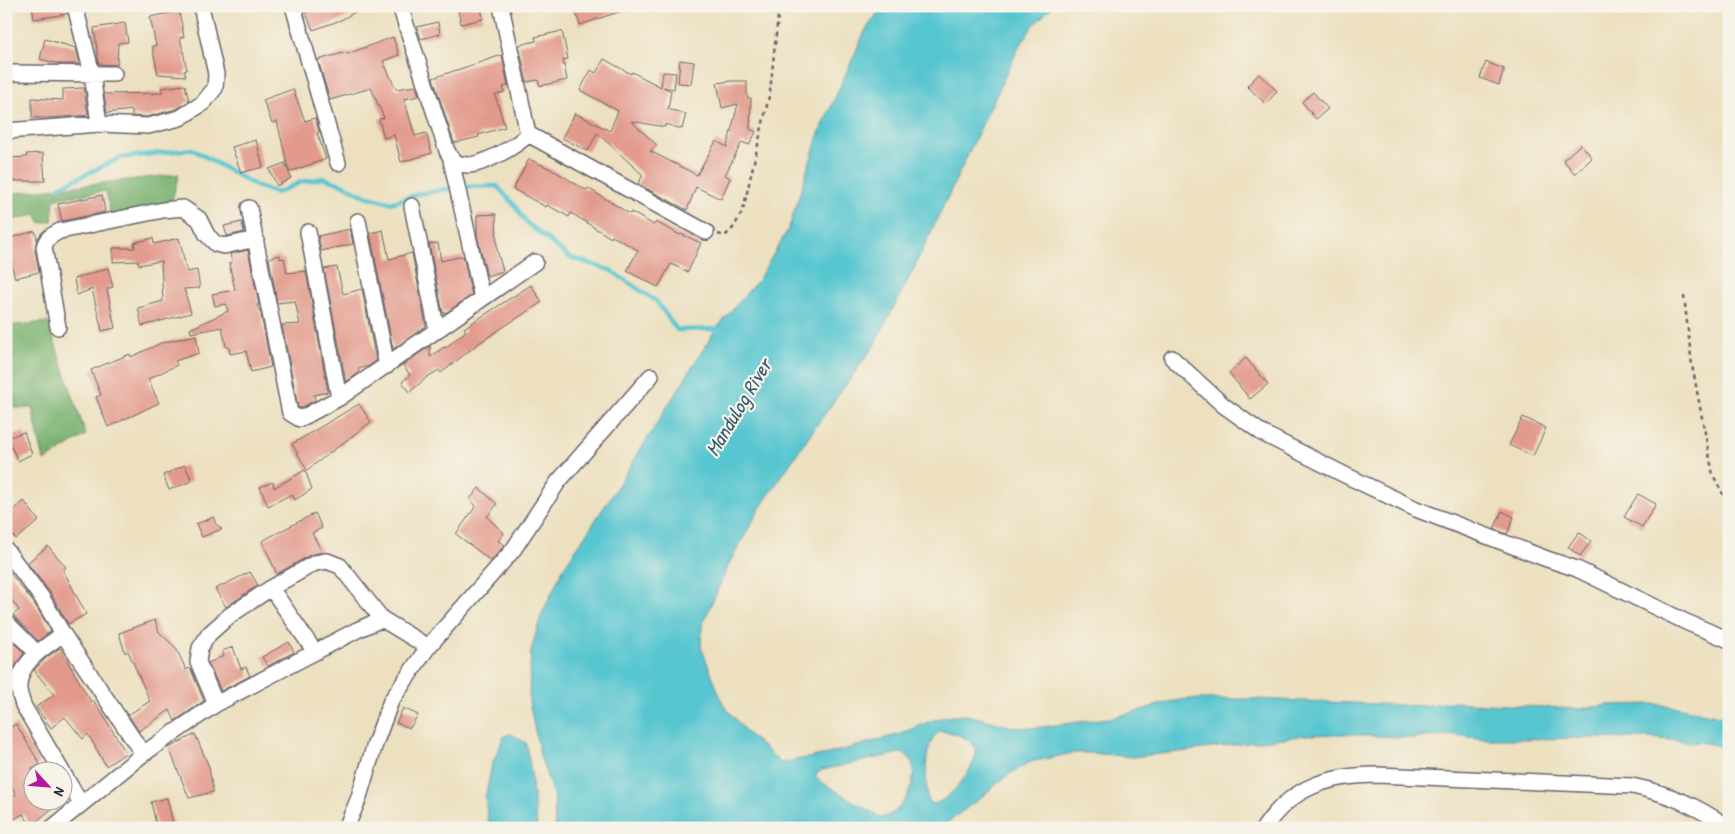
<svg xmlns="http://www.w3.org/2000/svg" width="1735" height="834" font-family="'Patrick Hand',sans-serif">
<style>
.forest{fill:#78b16f;stroke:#4d6a55}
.water{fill:#59c6d0;stroke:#3e7486;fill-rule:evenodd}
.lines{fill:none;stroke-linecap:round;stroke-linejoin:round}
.stream{stroke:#59c6d0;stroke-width:4.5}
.building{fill:#e29a8c}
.minor-casing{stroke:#69646a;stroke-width:18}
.path{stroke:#69646a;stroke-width:2.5;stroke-dasharray:4 4;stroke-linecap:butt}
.minor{stroke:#fff;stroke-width:15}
.labels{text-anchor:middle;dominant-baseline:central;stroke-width:4.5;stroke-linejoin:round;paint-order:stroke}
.water-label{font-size:20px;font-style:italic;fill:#355b6f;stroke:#f7f3e8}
</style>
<rect width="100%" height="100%" fill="#f7f3e8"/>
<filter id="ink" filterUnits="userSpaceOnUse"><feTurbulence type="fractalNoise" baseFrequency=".02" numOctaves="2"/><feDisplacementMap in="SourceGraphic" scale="10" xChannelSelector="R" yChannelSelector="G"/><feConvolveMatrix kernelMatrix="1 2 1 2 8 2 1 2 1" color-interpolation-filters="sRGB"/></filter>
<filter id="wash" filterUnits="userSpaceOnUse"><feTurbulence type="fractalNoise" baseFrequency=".0096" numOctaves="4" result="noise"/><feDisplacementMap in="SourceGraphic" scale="20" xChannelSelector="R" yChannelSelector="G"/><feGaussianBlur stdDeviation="1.12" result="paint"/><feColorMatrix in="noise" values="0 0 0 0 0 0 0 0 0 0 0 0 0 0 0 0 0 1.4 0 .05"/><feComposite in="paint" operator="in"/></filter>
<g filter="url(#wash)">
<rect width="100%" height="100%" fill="#ece0c0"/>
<!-- forest -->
<path class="forest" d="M179,174l-8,30 -60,12 -5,-25 -52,8 -2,22 -11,2 -5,-9 -30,8v-28z
M48,322l38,113 -42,26 -12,-53h-17l-9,-37v-45z"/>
<!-- water -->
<path class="water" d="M883,6h170l-21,21 -14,22 -105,221 -40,77 -62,86 -51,75 -31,56 -27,61 -1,22 22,57 24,29 34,30 47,-9 72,-20 23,-10 20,-7 24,-2 46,12 21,1 82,-11 53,-15 19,-3h66l169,7 26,-4 130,7 30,-4 43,-1 25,3 52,11v30l-23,-5 -56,-5 -165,1 -30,-4 -43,3 -69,-4 -37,1 -118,16 -56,6 -40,-4h-19l-43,9 -25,15 -26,22 -39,29h-385l-1,-30 -14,-43 -11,-54 2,-50 10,-35 23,-49 43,-64 109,-174 42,-49 31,-52 29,-92 47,-105zM940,731c11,1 34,6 36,20 1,16 -28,52 -43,53l-5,-5 -1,-4c0,-21 -5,-49 13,-64zM899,753c30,2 9,65 -19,64l-59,-35 -6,-7 7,-5z
M511,734l15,9 4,23 7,62h-48l-4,-30 7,-33 12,-29z"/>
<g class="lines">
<!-- stream -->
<path class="stream" d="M59,187l61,-29 72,-9 64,37 21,7 24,-11 23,-4 20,7 21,11 26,7 27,-9 35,-6
M461,187l36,-1 18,20 11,16 43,35 41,13 46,31 21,29 39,-1 3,2"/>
</g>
<g id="blocks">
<!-- building -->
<path class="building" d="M32,6h34l1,8 -33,5z
M303,6h63l-25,14 -28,10z
M457,6h24l2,13 -22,5z
M573,6h56l1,2 -50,17z
M179,11l5,26h-4l7,33 -3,1 2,5 -28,-2 -6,-28h4l-6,-29z
M438,22l2,12 -19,5 -4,-12z
M125,23l3,19 -10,1 -1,22 -18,-1 -5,-36z
M562,31l6,28 -5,1 4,20 -27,6 -2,-6 -11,2 -8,-37 17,-4 -1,-4z
M393,37l6,18 -16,6 13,28 20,-3 3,10 -15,3 11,37 11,-3 6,20 -31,9 -7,-27 -10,3 -5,-19 5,-1 -13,-30 -41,12 -12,-40 29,-8v2z
M45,39l31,9 4,16h-20l-20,-5z
M502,55l6,31 -5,1 1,5 -9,3 10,32 -27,8 1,2 -25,6 -21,-65z
M604,59l27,15 1,-2 29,15 2,-15 13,1 -2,16 -11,-2 8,4 -3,18 18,5 -4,15 -17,-5v3l-34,-6 26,24 -7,6 47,24 19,-34 11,6 11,-43 -16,4 -5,-25 14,-2h16v17h4l-1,31 6,3 -7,13 -7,-3 -17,33 5,3 -9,21 -25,-12 -9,23 -49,-26 5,-9 -46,-42 -9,18 -26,-13 13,-25 35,18 8,-20 -38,-21 11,-20 5,3z
M680,60l14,2 -3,22 -13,-1z
M1486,62l18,7 -5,16 -19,-7z
M1259,74l18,17 -11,13 -19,-18z
M185,85l4,16 -13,8 -29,8 -15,-1v-6l-25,3 -3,-19 58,-1 -1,-5z
M84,88l4,27 -39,3h-17v-20l31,2v-11z
M293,89l12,32 10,-3 4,14 -2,1 9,26 -37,13 -12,-51 -5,2 -9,-23z
M1313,92l15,17 -12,10 -14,-17z
M256,140l7,27 -22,6 -9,-26z
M1581,144l11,14 -17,16 -12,-14z
M43,153l2,28h-39v-23l21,-1 -1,-3z
M529,159l24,11 33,20 2,-2 42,26 1,-2 23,13 2,-3 24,13 1,-1 20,9 -13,29 -17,-8 -13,23 -31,-16 11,-21 -26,-14 -1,2 -40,-25 -2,4 -22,-12 -1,2 -33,-18z
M285,163l6,15 -14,8 -8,-17z
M102,195l3,17 -43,9 -4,-17z
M496,214l1,36 6,21 -16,5 -10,-41v-20z
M242,222l2,10 -17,4 -3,-10z
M350,229l3,15 -32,7 -3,-15z
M383,230l6,29 23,-6 14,73 -33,23 -23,-116z
M35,231l2,7 -2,11 4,23 -24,6 -7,-25h-2v-14z
M153,238l1,6 25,-6 8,34 10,-2 3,18 -16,1 7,24 -49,13 -4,-18 25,-7 -2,-40 -22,4 -1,-4 -25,1v-14h22l-1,-5z
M438,243l3,18 22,-5 9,39 -25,17 -4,1 -14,-69z
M248,250l11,55h-2l4,9 10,53 -20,5 -5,-21 -16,3 -1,-7h-3l-4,-20 -31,6 -1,-4 38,-18 -2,-7 -11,2 -3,-12 23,-4 -6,-27 3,-1 -2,-8z
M280,255v4l4,-1 3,15 19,-2 22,121 -14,3 1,5 -15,8 -2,-1 -16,-82 18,-1 -5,-23 -18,2 -8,-45z
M337,267l6,27 19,-5 14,72 -7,5 -11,3 1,4 -13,9 -22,-113z
M108,268l5,19 -6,2 8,39 -13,3 -10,-42 -15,6 -3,-16z
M531,285l11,17 -63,41 -38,30 -2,-3 -12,7 -17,15 -8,-10 8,-7 -7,-10 27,-19v11l14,-10 1,1 21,-17 -2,-3z
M196,335l3,18 -24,8 2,4 -29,14 11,24 -51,24 -12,-30 5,-2 -10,-25 39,-16 1,3 30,-14z
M1246,358l22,26 -18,15 -21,-26z
M359,404l12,18 -64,48 -15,-26z
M1523,417l23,11 -13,28 -24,-11z
M24,432l8,22 -14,7 -11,-23z
M185,465l7,16 -23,9 -6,-15z
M305,470l7,19 -17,11 -3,-6 -24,12 -8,-19 13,-5 1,6z
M479,488l18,16 -10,13 17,16 -6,8 7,4 -14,16 -35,-27 20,-28 -6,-7z
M1638,494l18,10 -14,23 -18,-10z
M24,501l15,20 -23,18 -10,-11v-11z
M1502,511l12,6 -7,17 -13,-5z
M315,513l7,15 -10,5 10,19 -12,3 -33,19 -15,-33z
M214,517l1,6 7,6 -20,8 -6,-13z
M1579,532l12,9 -11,15 -12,-9z
M48,546l18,21 -3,3 23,44 -18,10 -18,-32 -23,-29z
M6,568l28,35 17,28 -13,10 -25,-26 6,-5 -13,-17z
M250,572l8,13 -32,22 -11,-18z
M155,620l4,12 17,16 10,22 3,-2 2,2 13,31 -29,20 -5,-11 -31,21 -11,-16 22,-14 -22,-50 -3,2 -6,-20z
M289,642l5,10 -26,14 -6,-9z
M15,644l9,9 -10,15 -4,19 -4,5v-39z
M233,647l8,22 5,-2 4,9 -29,15 -13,-28 16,-7 -2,-5z
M60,648l31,54 2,-2 7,10 26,43 -20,13 -18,-32 -5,5 -18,-22 -14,11 -15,-21 18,-12 -20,-25 13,-13z
M403,708l15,7 -8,13 -14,-5z
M16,724l24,40 -8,5v33h28l-29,24 -8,-12 -17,10v-22l10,-8 -10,-16v-48z
M195,734l14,33 4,25 -24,6 -20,-50z
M167,798l7,30h-17l-6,-26z"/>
</g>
</g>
<g filter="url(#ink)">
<use href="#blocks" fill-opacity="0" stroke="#69646a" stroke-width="1"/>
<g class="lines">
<!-- minor casing -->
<g class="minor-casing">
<path id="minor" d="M75,6l17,68 7,50
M293,6l45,157
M400,6l47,145 6,10c4,2 10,4 15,4 15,0 51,-20 60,-31
M501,6l27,128 178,98
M6,73l108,1
M6,131l93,-7 49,2 32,-8 23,-15 12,-15 1,-14 -15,-68
M451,160l31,138
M412,206l25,125
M249,208l41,205 10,6 39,-21 196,-136
M358,221l29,145
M308,232l31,166
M58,327l-14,-80c2,-9 8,-12 16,-16l103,-21 20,-2 16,11 8,16 9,9 8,2 32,-7
M1172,358l51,47 39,28 83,42 71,34 131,50 30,10 109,53 43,18
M6,550l36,48 21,36 80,120
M271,588l44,64
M6,622l31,31
M63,634c-18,13 -46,29 -44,55 0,5 3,11 4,16l58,99
M216,704l-18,-42 2,-14 9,-14 20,-18 42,-28 44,-25 12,-2 13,5 42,53
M52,828l91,-74 73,-50 141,-74 25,-11 46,28
M346,828l12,-28 17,-56 16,-43 37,-54 85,-97 45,-68 93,-106
M1264,828c28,-42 66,-53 114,-53l254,11c38,8 65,20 97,42"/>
</g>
<!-- path -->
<path class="path" d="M718,234l7,2 9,-9 9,-17 27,-118 9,-86
M1684,296l8,69 21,110 10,19 6,4"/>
<!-- minor -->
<use href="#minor" class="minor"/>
</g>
</g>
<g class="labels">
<!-- water labels -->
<g class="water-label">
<text transform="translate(738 407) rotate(-59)">Mandulog River</text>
</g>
</g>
<!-- margin -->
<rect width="1735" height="834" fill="none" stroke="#f7f3e8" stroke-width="25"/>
<!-- north arrow -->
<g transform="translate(48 786) rotate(116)"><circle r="24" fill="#f7f3e8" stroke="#a29fa3"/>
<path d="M0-4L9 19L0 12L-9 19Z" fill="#b5179e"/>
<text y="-8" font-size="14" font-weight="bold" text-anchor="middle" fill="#22223b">N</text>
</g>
</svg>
